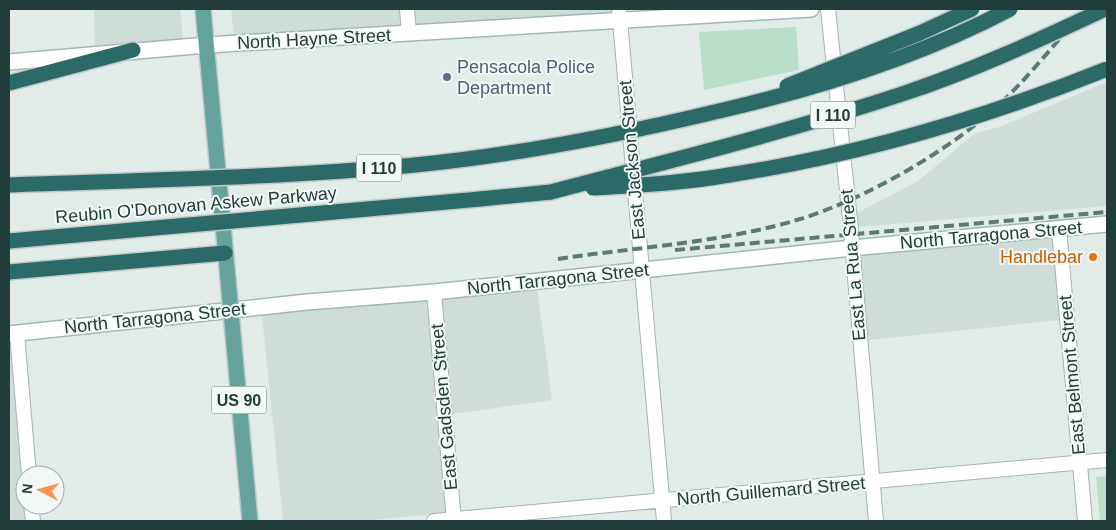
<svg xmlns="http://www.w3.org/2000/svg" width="1116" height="530" font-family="Arial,sans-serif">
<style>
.built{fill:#cfdcd8}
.green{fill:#b9dec9}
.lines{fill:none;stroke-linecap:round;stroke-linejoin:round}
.street-casing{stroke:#a4b4b1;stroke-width:16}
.secondary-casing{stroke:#9fb8b3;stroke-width:18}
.primary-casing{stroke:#c1c9c8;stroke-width:18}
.highway-casing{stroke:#c1c9c8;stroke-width:18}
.street{stroke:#fff;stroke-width:14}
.secondary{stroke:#fff;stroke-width:15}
.primary{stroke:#64a39c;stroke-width:15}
.highway{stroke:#2c6a67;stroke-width:15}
.rail{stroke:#5b7975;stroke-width:4;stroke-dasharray:10 5;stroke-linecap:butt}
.primary-bridge-casing{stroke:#c1c9c8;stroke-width:18;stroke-linecap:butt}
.highway-bridge-casing{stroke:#c1c9c8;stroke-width:18;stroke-linecap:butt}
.primary-bridge{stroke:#64a39c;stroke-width:15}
.highway-bridge{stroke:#2c6a67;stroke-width:15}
.service-dot{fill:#5c6f8a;stroke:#f2f8f6;stroke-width:2}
.food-dot{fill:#e8710a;stroke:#f2f8f6;stroke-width:2}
.labels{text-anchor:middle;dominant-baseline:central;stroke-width:4;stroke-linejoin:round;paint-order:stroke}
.shield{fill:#f2f8f6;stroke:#607572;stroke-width:1}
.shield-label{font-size:16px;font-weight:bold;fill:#213d3a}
.street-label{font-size:18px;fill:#213d3a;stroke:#f2f8f6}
.service-label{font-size:18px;fill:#4e5e75;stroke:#f2f8f6;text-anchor:start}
.food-label{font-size:18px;fill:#c56008;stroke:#f2f8f6;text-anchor:end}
</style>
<rect width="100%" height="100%" fill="#e1ece9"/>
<!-- built -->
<path class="built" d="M94,9h86l3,31 -88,7z
M231,9h169l1,18 -167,10z
M415,9h196l1,4 -196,12z
M1107,82v124l-249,21 -1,-14 61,-32 56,-47 25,-7z
M1052,236l8,84 -192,20 -8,-86z
M537,288l15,112 -100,14 -10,-116z
M427,299l19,214 -85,8h-78l-21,-206z
M10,340l15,181h-16z"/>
<!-- green -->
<path class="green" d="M796,27l3,43 -95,20 -5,-58z
M1107,476v45h-7l-4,-44z"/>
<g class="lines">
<!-- street casing -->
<g class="street-casing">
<path id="street" d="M407,9l2,24
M619,9l45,512
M828,9l22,211 26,301
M1059,229l26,292
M434,292l20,229
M17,333l12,142
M31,505l2,16
M434,521l673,-61"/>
</g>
<!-- secondary casing -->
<g class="secondary-casing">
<path id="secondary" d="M9,62l198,-17 604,-36
M9,334l298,-32 127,-10 418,-44 255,-24"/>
</g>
<!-- primary casing -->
<g class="primary-casing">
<path id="primary" d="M203,9l25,270"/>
</g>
<!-- highway casing -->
<g class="highway-casing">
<path id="highway" d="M9,83l124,-33
M480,199l71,-7
M9,272l216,-19"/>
</g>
<!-- street -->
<use href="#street" class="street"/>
<!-- secondary -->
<use href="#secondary" class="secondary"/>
<!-- primary -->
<use href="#primary" class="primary"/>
<!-- highway -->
<use href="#highway" class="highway"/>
<!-- rail -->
<path class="rail" d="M675,250l432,-38
M558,259c79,-12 162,-16 239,-39 67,-20 154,-70 205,-118 30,-29 56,-62 83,-93"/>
<!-- primary-bridge casing -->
<g class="primary-bridge-casing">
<path id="primary-bridge" d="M228,279l22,242"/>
</g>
<!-- highway-bridge casing -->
<g class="highway-bridge-casing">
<path id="highway-bridge" d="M787,86l133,-53 52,-24
M9,185c135,-5 271,-7 406,-20 102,-10 204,-30 304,-54 100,-23 200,-54 291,-102
M593,188c45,-3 91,-5 136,-13 130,-20 256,-57 378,-106
M551,192c118,-31 236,-60 351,-98 70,-23 137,-54 203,-85
M9,241l471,-42"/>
</g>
<!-- primary-bridge -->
<use href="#primary-bridge" class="primary-bridge"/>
<!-- highway-bridge -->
<use href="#highway-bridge" class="highway-bridge"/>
</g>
<!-- markers -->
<circle class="service-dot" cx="447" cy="77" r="5"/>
<circle class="food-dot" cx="1093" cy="257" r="5"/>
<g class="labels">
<!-- shield labels -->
<g class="shield">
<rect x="810.5" y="101.5" width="45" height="27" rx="4"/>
<rect x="356.5" y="154.5" width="45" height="27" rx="4"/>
<rect x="211.5" y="386.5" width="55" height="27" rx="4"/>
</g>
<g class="shield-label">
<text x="833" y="115">I 110</text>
<text x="379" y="168">I 110</text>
<text x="239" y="400">US 90</text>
</g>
<!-- street labels -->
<g class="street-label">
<text transform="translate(314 39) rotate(-3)">North Hayne Street</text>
<text transform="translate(632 160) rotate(-95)">East Jackson Street</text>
<text transform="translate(196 205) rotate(-5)">Reubin O'Donovan Askew Parkway</text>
<text transform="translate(991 235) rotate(-5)">North Tarragona Street</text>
<text transform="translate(853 265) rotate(-95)">East La Rua Street</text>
<text transform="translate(558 279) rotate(-6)">North Tarragona Street</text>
<text transform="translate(155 318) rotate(-6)">North Tarragona Street</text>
<text transform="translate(1072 375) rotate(-95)">East Belmont Street</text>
<text transform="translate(444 407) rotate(-95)">East Gadsden Street</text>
<text transform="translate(771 491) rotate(-5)">North Guillemard Street</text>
</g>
<!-- service labels -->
<g class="service-label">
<text x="457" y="67">Pensacola Police<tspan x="457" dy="21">Department</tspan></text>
</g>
<!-- food labels -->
<g class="food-label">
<text x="1083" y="257">Handlebar</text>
</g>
</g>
<!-- border -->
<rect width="1116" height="530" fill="none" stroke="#213d3a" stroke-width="20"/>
<!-- north arrow -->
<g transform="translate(40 490) rotate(276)"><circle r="24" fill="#f2f8f6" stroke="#9eadab"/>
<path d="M0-4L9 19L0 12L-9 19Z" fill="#f69455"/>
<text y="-8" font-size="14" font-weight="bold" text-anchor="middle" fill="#213d3a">N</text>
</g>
</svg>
